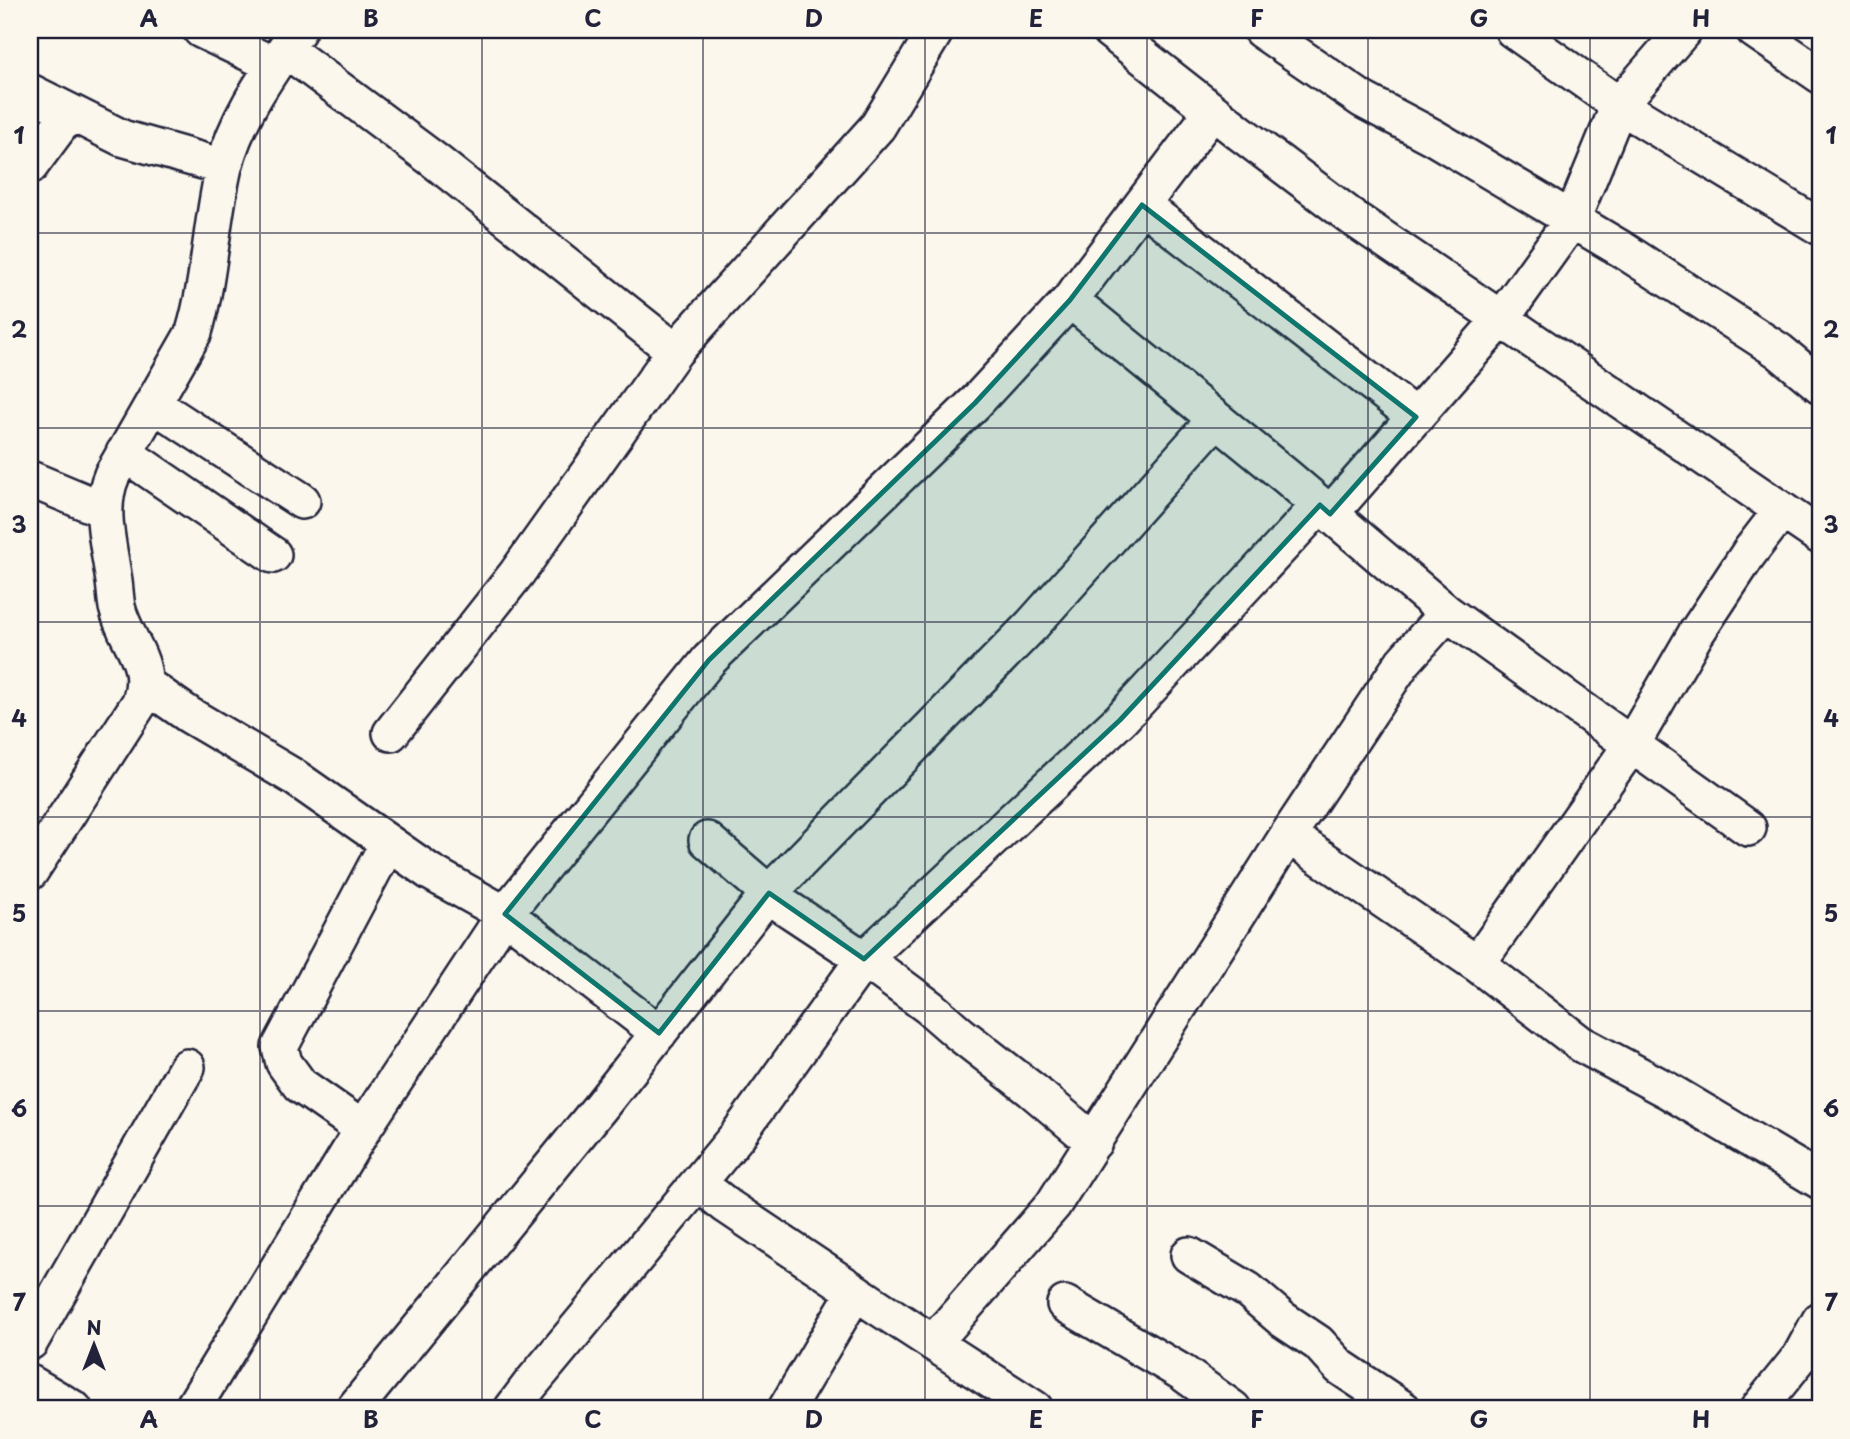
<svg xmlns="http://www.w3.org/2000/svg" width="1850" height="1439" font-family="'Playpen Sans',sans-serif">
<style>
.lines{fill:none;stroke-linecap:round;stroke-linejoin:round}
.minor-casing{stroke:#22223b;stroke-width:40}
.minor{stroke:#fbf7ec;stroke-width:35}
.marked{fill:#0f766e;fill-opacity:0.2;stroke:#0f766e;stroke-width:5;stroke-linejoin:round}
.grid{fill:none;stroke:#22223b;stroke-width:2;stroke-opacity:0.55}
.neatline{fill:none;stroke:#22223b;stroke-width:2.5}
.grid-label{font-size:23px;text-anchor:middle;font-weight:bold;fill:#22223b}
</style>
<rect width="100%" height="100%" fill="#fbf7ec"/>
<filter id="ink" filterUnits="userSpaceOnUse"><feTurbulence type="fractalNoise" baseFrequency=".0143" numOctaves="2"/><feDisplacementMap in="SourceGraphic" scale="14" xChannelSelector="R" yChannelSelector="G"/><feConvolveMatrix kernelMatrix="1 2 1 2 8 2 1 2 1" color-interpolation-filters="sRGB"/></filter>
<g filter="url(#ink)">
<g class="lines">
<!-- minor casing -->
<g class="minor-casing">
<path id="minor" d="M201,30l73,35
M1109,30l130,102 114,86 467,318
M1261,30l102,70 70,37 190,113 156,101 41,34
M1513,30l106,75 201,122
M1754,30l66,45
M285,49l149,111 241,191
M30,92l92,46 102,29
M30,166l40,-54
M1142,205l274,212
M1070,300l217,177 160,136 301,215
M153,404l149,97
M124,453l149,102
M30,479l74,31
M1330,514l171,-195 71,-99 47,-115 65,-75
M146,685l43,30 105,62 136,95 75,42 154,119
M391,733l126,-160 158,-222 203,-225 58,-96
M1288,835l189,129 104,80 86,46 153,91
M707,840l77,66 80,53 65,48 31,27 72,56 62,52
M30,872l110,-170c14,-41 -14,-58 -23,-95 -2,-11 -2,-22 -4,-32 -5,-34 -15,-68 -1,-100l82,-143c16,-54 17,-110 30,-165 13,-51 45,-94 74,-137
M1477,964l155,-220 63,-109 54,-82 33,-43
M363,1129l-63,-44 -16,-22 -4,-16 108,-204
M698,1183l29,23 154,103 154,100
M1189,1255l59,35 34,29 36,24 22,24 63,42
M1065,1304l118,69 50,36
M30,1342l157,-275
M933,1343l120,-138 235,-370 115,-173 44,-49
M30,1383l44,26
M192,1409l171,-280 142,-215 204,-254 266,-257 95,-103 142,-188
M354,1409l247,-303 168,-213 263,-268 184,-206
M512,1409l18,-24 207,-249 127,-177 256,-239 200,-215
M786,1409l69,-117
M1758,1409l42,-52 20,-37"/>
</g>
<!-- minor -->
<use href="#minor" class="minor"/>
</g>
</g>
<!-- marked area -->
<path class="marked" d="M1142,205l274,212 -86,97 -10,-9 -200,215 -256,239 -95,-66 -110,140 -154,-119 204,-254 266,-257 95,-103z"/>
<!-- grid -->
<path class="grid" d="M260,30v1379M482,30v1379M703,30v1379M925,30v1379M1147,30v1379M1368,30v1379M1590,30v1379M30,233h1790M30,428h1790M30,622h1790M30,817h1790M30,1011h1790M30,1206h1790"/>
<!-- margin -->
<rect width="1850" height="1439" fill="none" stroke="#fbf7ec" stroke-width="77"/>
<!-- north arrow -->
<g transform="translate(94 1345)" stroke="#fbf7ec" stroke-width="5" paint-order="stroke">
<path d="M0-5L12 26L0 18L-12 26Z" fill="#22223b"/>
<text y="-10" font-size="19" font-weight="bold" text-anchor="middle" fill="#22223b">N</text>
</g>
<rect x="38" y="38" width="1774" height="1362" class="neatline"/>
<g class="grid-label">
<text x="149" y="27">A</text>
<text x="371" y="27">B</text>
<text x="593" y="27">C</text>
<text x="814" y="27">D</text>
<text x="1036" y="27">E</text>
<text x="1257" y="27">F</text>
<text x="1479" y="27">G</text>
<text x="1701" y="27">H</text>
<text x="19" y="144">1</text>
<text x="1831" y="144">1</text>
<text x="19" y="338">2</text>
<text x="1831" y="338">2</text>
<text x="19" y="533">3</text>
<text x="1831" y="533">3</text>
<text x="19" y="727">4</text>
<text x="1831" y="727">4</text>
<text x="19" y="922">5</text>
<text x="1831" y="922">5</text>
<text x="19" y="1117">6</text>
<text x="1831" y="1117">6</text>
<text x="19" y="1311">7</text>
<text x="1831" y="1311">7</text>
<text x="149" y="1428">A</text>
<text x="371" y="1428">B</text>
<text x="593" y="1428">C</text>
<text x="814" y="1428">D</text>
<text x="1036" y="1428">E</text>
<text x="1257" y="1428">F</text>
<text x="1479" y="1428">G</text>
<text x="1701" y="1428">H</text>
</g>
</svg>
